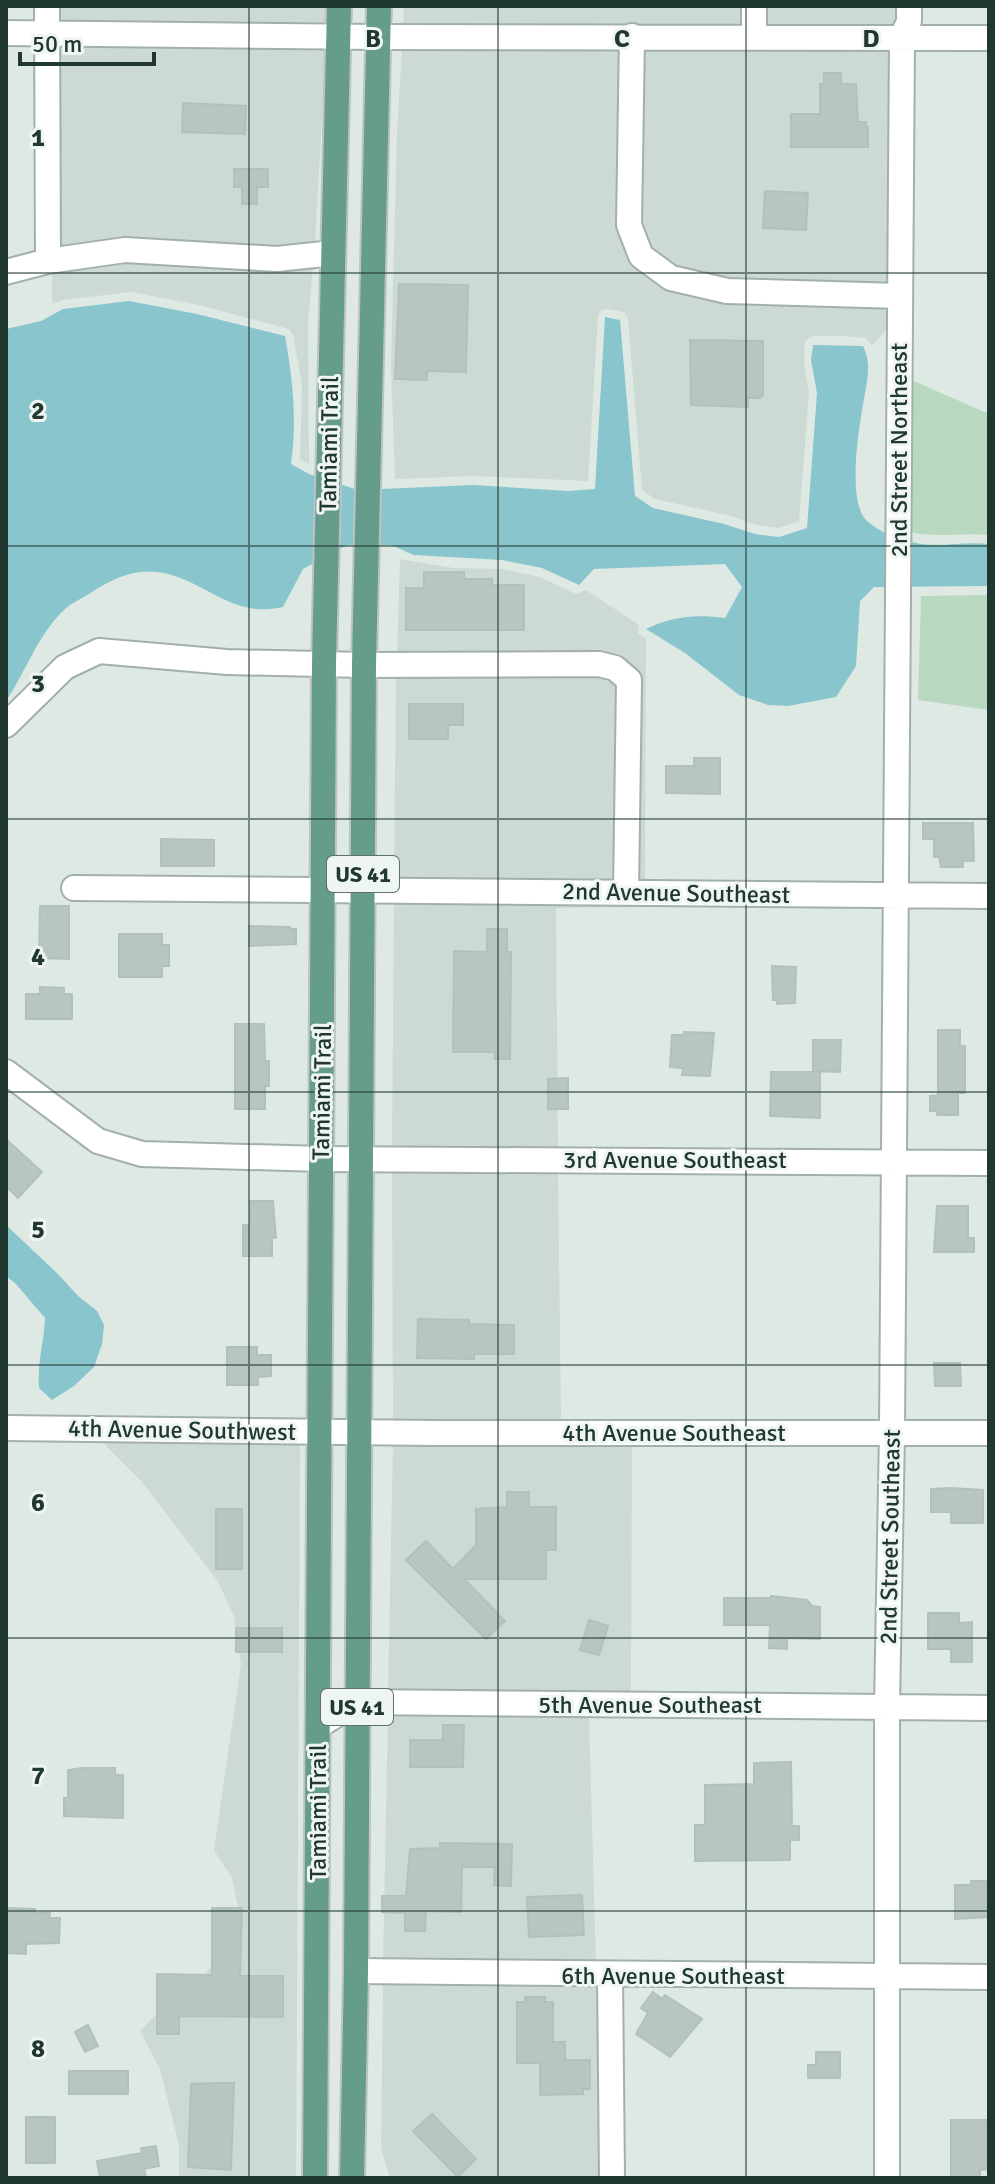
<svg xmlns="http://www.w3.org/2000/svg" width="995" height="2184" font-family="Signika,sans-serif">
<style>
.built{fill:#cdd9d3}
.green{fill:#b8d9bf}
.water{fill:#89c5cc}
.building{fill:#b7c6c0;stroke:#b2c2ba;stroke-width:2}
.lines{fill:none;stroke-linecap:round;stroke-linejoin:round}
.minor-casing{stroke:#a2b0aa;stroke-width:28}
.major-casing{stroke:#bcc3c1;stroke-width:28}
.minor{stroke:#fff;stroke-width:24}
.major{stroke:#659c8b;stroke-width:24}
.grid{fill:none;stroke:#213830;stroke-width:2;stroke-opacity:0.55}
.labels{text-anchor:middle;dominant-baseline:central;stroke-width:6;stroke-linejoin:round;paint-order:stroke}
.shield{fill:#eff6f2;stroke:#5f716a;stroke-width:2}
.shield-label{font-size:22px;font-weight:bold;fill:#213830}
.street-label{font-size:24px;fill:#213830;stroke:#eff6f2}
.grid-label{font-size:26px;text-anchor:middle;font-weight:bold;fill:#213830;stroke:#eff6f2;stroke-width:6;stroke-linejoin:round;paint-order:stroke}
</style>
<rect width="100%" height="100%" fill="#dfe9e4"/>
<!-- built -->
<path class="built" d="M59,6h269l-1,20 -268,-3z
M404,6h341v20l-342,1z
M763,6h137l-4,21h-132z
M59,44l267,3 -11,196 -38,6h-220z
M622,47l8,208 -2,4 8,10 4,-2 251,39 -1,19 -18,21 -6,-8 -25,-2h-28l-8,5 -1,21 5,31 -10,128 -20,7 -22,-3 -30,-10 -72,-16 -13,-9 -14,-171 -4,-7 -17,-3 -7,2 -2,6 -10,164 -116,-5 -77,3 -4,-112 6,-234 5,-85z
M641,47l252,1 -2,237 -163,-5 -53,-12 -27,-19 -10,-26z
M126,260l187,4 -5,61 1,139 -9,-5 2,-74 -9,-50 -4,-6 -90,-24 -68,-13 -68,8 -11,4v-32z
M400,559l54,9 48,1 38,8 36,17 10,-4 53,35 -1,8 8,6 -1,244h-10l3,-203 -241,-25z
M597,674l22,12 -3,196 -222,-2 2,-205z
M394,901l251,3v3l-89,1 2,241h-166z
M392,1170h166l3,252h-168z
M106,1440l194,2 -4,736h-117v-33l-19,-76 -20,-38 39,-40 23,-12 32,-44 4,-29 -6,-28 -18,-28 27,-186 -7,-48 -17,-36 -75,-98 -36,-36z
M393,1443h239l-1,251 -243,-2z
M388,1713l201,3 7,249 -213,-3z
M383,1983l213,3 6,192h-212l-9,-30z"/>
<!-- green -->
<path class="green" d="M909,379l80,35v121c-27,-3 -56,4 -82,-4z
M989,595v115l-71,-10 3,-104z"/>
<!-- water -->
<path class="water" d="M129,301l68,13 88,22c8,44 12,84 6,128l18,10 49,16 115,-5 95,6 27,-2 10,-172 15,3 15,176 18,12 71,16 31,10 24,3 28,-9 10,-135 -6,-33 2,-15 50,1c9,18 4,34 1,53 -5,27 -17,101 2,121 12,12 34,20 50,23 22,5 49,-2 73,1v42l-115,1 -14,14 -4,65 -20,31 -48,9 -20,-1 -29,-10 -54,-42 -39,-24c26,-13 50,-15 79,-11l17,-31 -17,-23 -131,5 -15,16 -37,-17 -40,-8 -88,-5 -23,-10h-44l-44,24 -20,38c-36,8 -56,-6 -87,-22 -44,-22 -69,-16 -109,10 -8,5 -19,10 -25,17 -25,25 -37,61 -56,89v-372l35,-8 22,-12z
M6,1225l53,50 18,20 20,16 7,14 -2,19 -8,23 -20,19 -22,14 -13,-12c-2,-24 5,-46 6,-70l-29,-34 -10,-8z"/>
<!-- building -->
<path class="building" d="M824,73h17v11h15l2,38h8v5h2v20h-77v-33h29v-30h4z
M183,103l63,3 -1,28 -63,-2z
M234,169h34v18h-11v17h-15v-17h-8z
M765,191l43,2 -2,37 -43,-2z
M399,284l69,1 -2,87 -39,-1v9l-32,-1z
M690,340l73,1v54l-3,3h-12v9l-57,-2z
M424,572h40v7h28v6h32v45h-118v-42h18z
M409,704h54v21h-15v14h-39z
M694,758h26v36l-54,-1v-27h28z
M923,823h50l1,38h-11v6h-22l-2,-10h-5v-18h-11z
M161,839l53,1v26h-53z
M40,906h29v53l-30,-1z
M249,926l41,1v2h6v15l-47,2z
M487,929h20v23h4l-1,107h-15v-7h-42l1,-101 33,1z
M119,934h43v11h7v21h-7v11h-43z
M772,966l24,1 -1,36 -18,1v-4h-4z
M40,987l24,1v6h8v25h-46v-25h14z
M235,1024h29l1,37h4v25h-4v23h-30z
M938,1030h22v16h5v47h-7v22h-21v-4h-7v-15h7l1,-3z
M684,1032l30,1 -4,43 -28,-1 1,-7 -13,-1 2,-32h12z
M813,1040h28l-1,32 -27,-1z
M771,1072h49v46l-50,-2z
M568,1078v31h-20v-30z
M6,1139l36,33 -24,26 -12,-12z
M250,1201h23l3,37 -4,-1v19h-29v-31h7z
M937,1206h31v32h6v14h-40z
M418,1319l51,1v4l45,1v29h-40v5l-57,-1z
M227,1347h30v8h14v21l-13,1v8h-31z
M934,1363h26l1,23h-26z
M951,1488l32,2v33h-32v-11h-20v-23z
M507,1492h22v15h27v43h-10v29h-82l41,42 -19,18 -80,-79 20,-19 27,28 23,-24v-36l31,-2z
M216,1509h26v60h-26z
M771,1596l36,4 5,6 8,1v32l-33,-1v11l-18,-1 1,-23h-46v-27h47z
M928,1613h31v10l13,-1v40h-21v-13h-23z
M589,1620l19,6 -9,29 -19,-5z
M236,1628h46v24h-46z
M443,1725h21l-1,42h-53v-27h33z
M791,1762l1,64h7v14h-9v20l-95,1v-36h10v-40l49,-1v-21z
M82,1768h33v7h8v43l-59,-2v-18h4v-28z
M440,1843l72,1 -1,42 -17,-1 1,-18h-33l-1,45 -35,-1 -1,20h-20v-18l-23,-1v-16h24l4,-47 30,-1z
M971,1881h18v36l-34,2v-34h16z
M582,1895l2,40 -55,2 -2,-40z
M7,1908l28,1v4h15l-1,5h11l-1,25 -33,1v10l-20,-1z
M212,1908h30l-2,68h43v41l-104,-1v18h-22v-60l55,1z
M653,1992l9,7 3,-4 37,24 -32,38 -34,-23 12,-21 -7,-5z
M525,1997h20v5h8v40h12v18h25v29h-7v5l-43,1v-32h-23v-61h8z
M88,2025l10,21 -13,6 -10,-20z
M816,2052h24v26h-32v-13h8z
M69,2071h59v23h-59z
M219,2083h15l-3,87 -43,-3 3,-83z
M432,2114l44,45 -18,18 -45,-46z
M26,2117h29v46h-29z
M951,2120h38v49l-9,1v8h-29z
M156,2146l3,20 -15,3 2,9h-46l-3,-17 45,-8 -1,-5z"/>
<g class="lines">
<!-- minor casing -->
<g class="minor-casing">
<path id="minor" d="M47,6l1,255
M754,6v31
M6,33l371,4 612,1
M632,36l-3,189 12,31 30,22 56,13 173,5
M6,272l42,-11 77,-11 152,9 56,-6
M6,725l59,-58 34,-16 128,11 137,3 235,-1 16,4 14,12 -3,213
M74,888l915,8
M6,1072l92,69 44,13 180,5 667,4
M6,1428l429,5h554
M318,1726l39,-24 632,6
M356,1971l633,6
M610,1976l2,202
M887,2178v-471l5,-275 10,-1394 7,-17v-15"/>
</g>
<!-- major casing -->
<g class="major-casing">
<path id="major" d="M315,2178l9,-1514 15,-658
M352,2178l4,-207 8,-1306 15,-659"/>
</g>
<!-- minor -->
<use href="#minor" class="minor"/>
<!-- major -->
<use href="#major" class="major"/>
</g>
<!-- grid -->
<path class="grid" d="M249,6v2172M498,6v2172M746,6v2172M6,273h983M6,546h983M6,819h983M6,1092h983M6,1365h983M6,1638h983M6,1911h983"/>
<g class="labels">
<!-- shield labels -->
<g class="shield">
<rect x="327" y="856" width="72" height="36" rx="6"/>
<rect x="321" y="1689" width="72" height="36" rx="6"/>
</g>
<g class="shield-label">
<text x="363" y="874">US 41</text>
<text x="357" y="1707">US 41</text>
</g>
<!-- street labels -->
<g class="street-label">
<text transform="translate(329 444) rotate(-89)">Tamiami Trail</text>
<text transform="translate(899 450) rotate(-90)">2nd Street Northeast</text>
<text transform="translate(676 893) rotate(1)">2nd Avenue Southeast</text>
<text transform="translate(322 1092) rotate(-89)">Tamiami Trail</text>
<text x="675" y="1160">3rd Avenue Southeast</text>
<text transform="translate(182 1430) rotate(1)">4th Avenue Southwest</text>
<text x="674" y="1433">4th Avenue Southeast</text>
<text transform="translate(890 1537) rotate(-89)">2nd Street Southeast</text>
<text x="650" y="1705">5th Avenue Southeast</text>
<text transform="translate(318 1812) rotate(-90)">Tamiami Trail</text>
<text x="673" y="1976">6th Avenue Southeast</text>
</g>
</g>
<g class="grid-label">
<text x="373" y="47">B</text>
<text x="622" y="47">C</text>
<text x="871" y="47">D</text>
<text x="38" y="146">1</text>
<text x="38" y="419">2</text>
<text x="38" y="692">3</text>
<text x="38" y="965">4</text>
<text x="38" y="1238">5</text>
<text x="38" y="1511">6</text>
<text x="38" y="1784">7</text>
<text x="38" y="2057">8</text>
</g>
<!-- border -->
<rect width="995" height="2184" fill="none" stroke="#213830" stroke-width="16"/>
<!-- scale -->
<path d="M20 52v12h134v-12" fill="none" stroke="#213830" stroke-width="4"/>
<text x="32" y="52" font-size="24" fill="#213830" stroke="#eff6f2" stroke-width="6" paint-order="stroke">50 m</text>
</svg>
